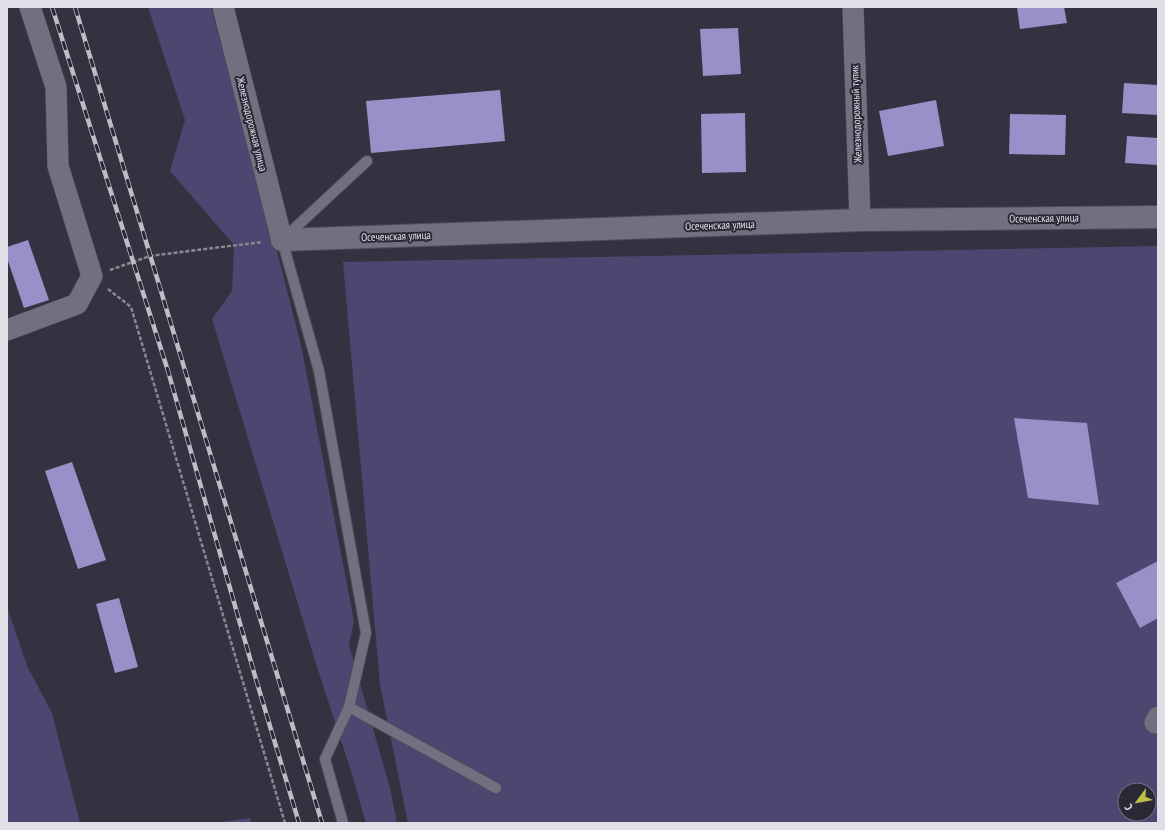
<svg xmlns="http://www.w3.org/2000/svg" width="1165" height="830" font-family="'PT Sans Narrow',sans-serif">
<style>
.green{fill:#4d4670;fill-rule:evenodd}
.building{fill:#9990ca}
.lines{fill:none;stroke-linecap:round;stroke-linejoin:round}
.service-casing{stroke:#4f4d58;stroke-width:12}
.minor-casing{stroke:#4f4d58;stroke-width:22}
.tertiary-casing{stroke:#4f4d58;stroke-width:24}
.path{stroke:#898893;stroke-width:2.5;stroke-dasharray:4 2;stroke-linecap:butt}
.service{stroke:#727080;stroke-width:10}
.minor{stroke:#727080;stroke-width:21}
.tertiary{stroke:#727080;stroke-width:22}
.rail-casing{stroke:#bebdc7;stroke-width:4.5}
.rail{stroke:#2a2835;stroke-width:3;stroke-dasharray:9;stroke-linecap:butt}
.labels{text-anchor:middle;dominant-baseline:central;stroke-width:4;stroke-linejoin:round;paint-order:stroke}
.street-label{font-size:11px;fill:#e0dfe8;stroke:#2a2835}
</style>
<rect width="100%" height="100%" fill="#343240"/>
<!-- green -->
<path class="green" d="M148,7h63l69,256 21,82 53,276 -5,24 41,143 7,35h-31l-16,-55 -33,-101 -105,-348 20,-28 2,-46 -64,-74 15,-51z
M1158,246v577h-750l-28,-138 -37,-423zM1125,790h24v24h-24z
M7,607l21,61 24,45 28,110h-73z
M250,818l1,5h-37z"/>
<!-- building -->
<path class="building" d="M1017,7h47l3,16 -47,6z
M738,28l3,46 -38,2 -3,-47z
M1124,83l34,2v30l-36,-2z
M500,90l5,51 -134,12 -5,-52z
M936,100l8,46 -56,10 -9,-45z
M745,113l1,59 -44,1 -1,-59z
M1010,114l56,1 -1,40 -56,-1z
M1127,136l31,2v27l-33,-2z
M28,240l21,60 -25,8 -17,-50v-11z
M1014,418l73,5 12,82 -71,-7z
M72,462l34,98 -28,9 -33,-98z
M1158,561v57l-18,10 -24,-45z
M119,598l19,69 -23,6 -19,-69z"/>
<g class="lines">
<!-- service casing -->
<g class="service-casing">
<path id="service" d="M349,707l147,81
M343,823l-18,-64 24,-52 17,-74 -47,-262 -37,-131 85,-79"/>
</g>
<!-- minor casing -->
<g class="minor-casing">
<path id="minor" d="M223,7l59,233
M853,7l7,213
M7,330l70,-26 15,-28 -34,-110 -2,-79 -26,-80
M1155,723l3,-6"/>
</g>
<!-- tertiary casing -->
<g class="tertiary-casing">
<path id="tertiary" d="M282,240l578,-20 298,-3"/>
</g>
<!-- path -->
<path class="path" d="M110,270l40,-14 112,-14
M108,289l23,18 154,516"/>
<!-- service -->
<use href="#service" class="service"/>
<!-- minor -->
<use href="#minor" class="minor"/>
<!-- tertiary -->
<use href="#tertiary" class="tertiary"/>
<!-- rail casing -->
<g class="rail-casing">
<path id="rail" d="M52,7l116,364 87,305 44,147
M75,7l247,816"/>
</g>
<!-- rail -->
<use href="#rail" class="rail"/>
</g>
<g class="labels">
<!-- street labels -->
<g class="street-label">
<text transform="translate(856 114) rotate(-92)">Железнодорожный тупик</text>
<text transform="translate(252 124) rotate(76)">Железнодорожная улица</text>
<text transform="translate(1044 218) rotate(-1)">Осеченская улица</text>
<text transform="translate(720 225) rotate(-2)">Осеченская улица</text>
<text transform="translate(396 236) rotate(-2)">Осеченская улица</text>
</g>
</g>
<!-- border -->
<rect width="1165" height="830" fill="none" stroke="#e0dfe8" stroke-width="16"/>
<!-- north arrow -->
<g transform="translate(1137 802) rotate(238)"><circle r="19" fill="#2a2835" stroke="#73717d"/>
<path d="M0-3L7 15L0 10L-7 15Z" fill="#bcbf44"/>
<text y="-6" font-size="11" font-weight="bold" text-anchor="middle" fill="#e0dfe8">С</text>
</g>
</svg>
